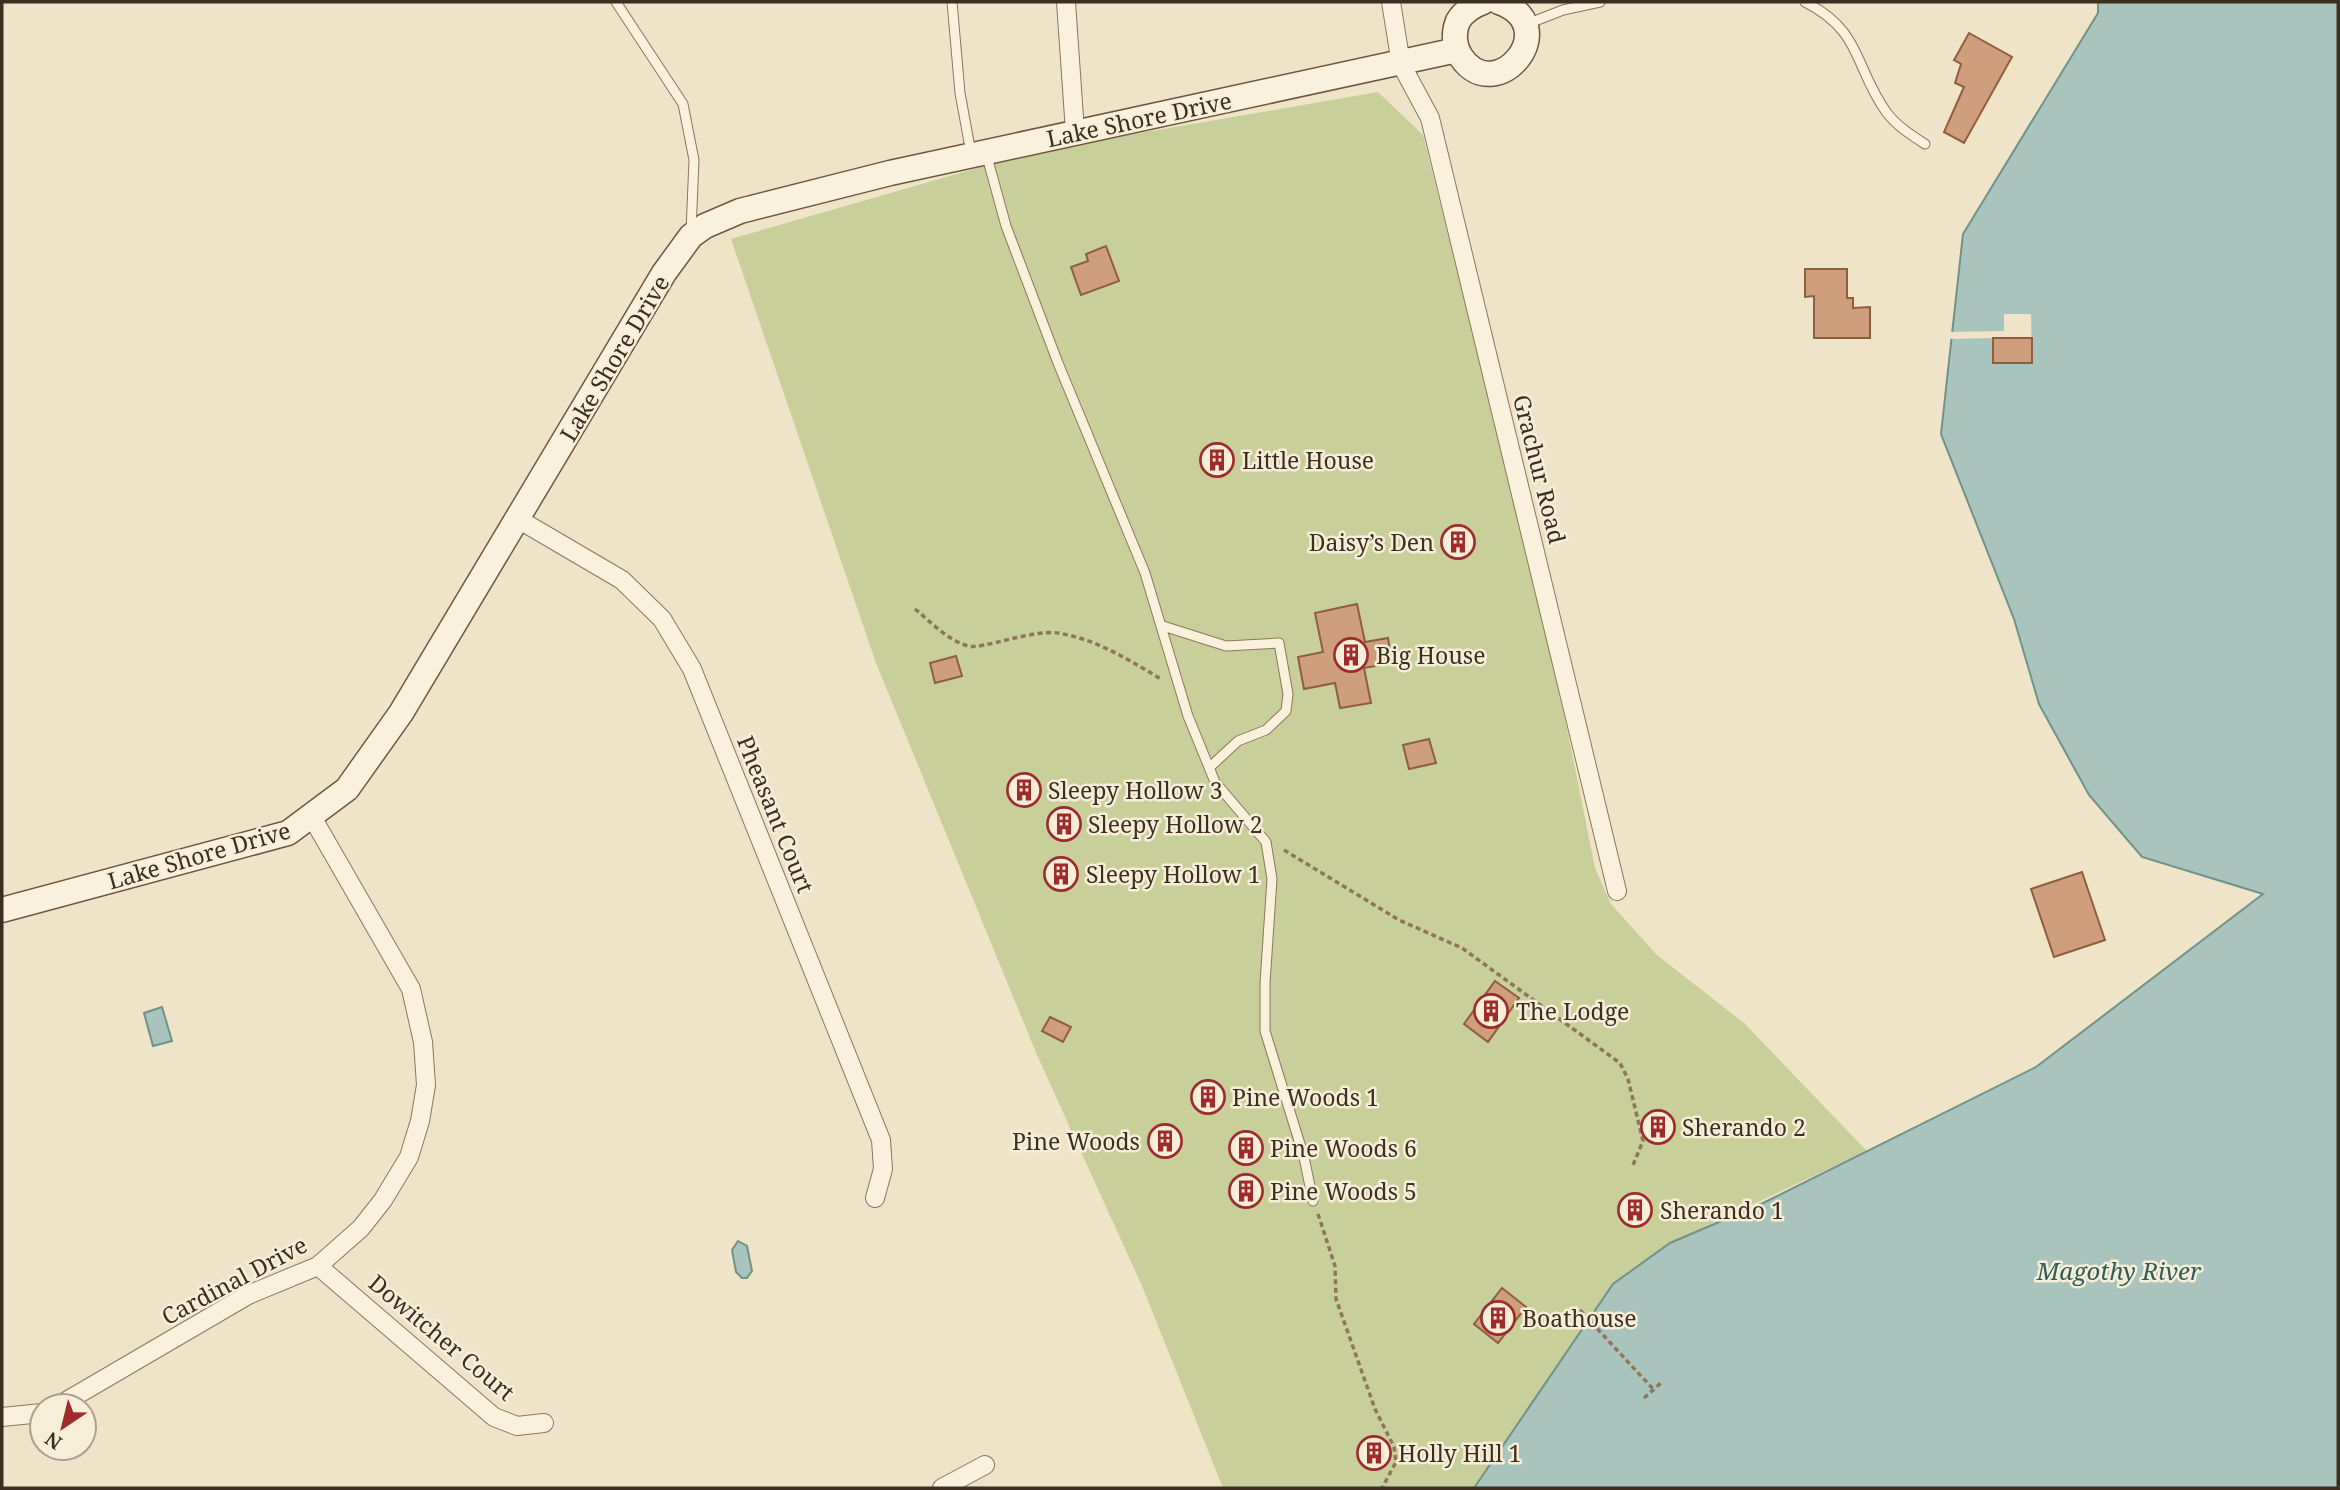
<svg xmlns="http://www.w3.org/2000/svg" width="2340" height="1490" font-family="'Noto Serif',serif">
<style>
.green{fill:#c9cf9b}
.water{fill:#a9c4bc;stroke:#6f938a;stroke-width:2}
.pier{fill:#f0e4c8}
.building{fill:#cf9f7d;stroke:#8d5f41;stroke-width:2}
.lines{fill:none;stroke-linecap:round;stroke-linejoin:round}
.lane-casing{stroke:#8d765c;stroke-width:11}
.street-casing{stroke:#8d765c;stroke-width:20}
.secondary-casing{stroke:#6f573f;stroke-width:27}
.path{stroke:#8d765c;stroke-width:3.5;stroke-dasharray:5 3.5;stroke-linecap:butt}
.lane{stroke:#faf1dc;stroke-width:9}
.street{stroke:#faf1dc;stroke-width:18}
.secondary{stroke:#faf1dc;stroke-width:24}
.labels{text-anchor:middle;dominant-baseline:central;stroke-width:5;stroke-linejoin:round;paint-order:stroke}
.street-label{font-size:23px;fill:#3d2e20;stroke:#f7eed8}
.poi-label{font-size:23px;fill:#3d2e20;stroke:#f7eed8;text-anchor:start}
.water-label{font-size:24px;font-style:italic;fill:#2f5d5a;stroke:#f7eed8}
</style>
<rect width="100%" height="100%" fill="#f0e4c8"/>
<!-- green -->
<path class="green" d="M1378,92l45,43 98,392 46,201 28,140 16,36 46,51 87,68 123,128 -197,92 -57,41 -139,204h-251l-81,-202 -105,-231 -161,-392 -145,-424 305,-88z"/>
<!-- water -->
<path class="water" d="M2098,2h240v1486h-864l139,-204 57,-41 91,-39 275,-137 227,-173 -121,-37 -53,-62 -50,-91 -25,-85 -73,-185 22,-200 135,-221z
M162,1007l10,34 -19,5 -9,-33z
M738,1241l9,5 5,25 -5,7h-5l-6,-6 -4,-22z"/>
<!-- pier -->
<path class="pier" d="M2004,314h27l1,49h-39v-25l-46,1 1,-7 56,-1z"/>
<!-- building -->
<path class="building" d="M1969,33l43,24 -48,86 -20,-11 20,-45 -9,-4 6,-19 -7,-4z
M1106,246l13,35 -38,14 -10,-28 17,-6 -2,-7z
M1805,269h42v29h6v10l17,-1v31h-56v-42l-9,1z
M1993,338h39v25h-39z
M1210,446l21,6 -7,23 -22,-7z
M1357,604l8,38 23,-4 4,25 -28,5 7,35 -31,5 -5,-25 -31,6 -6,-32 25,-5 -8,-39z
M956,656l6,20 -27,7 -5,-20z
M1429,739l7,24 -27,6 -6,-24z
M1064,812l13,11 -12,14 -13,-11z
M2082,872l23,68 -51,17 -23,-68z
M1495,981l24,17 -31,44 -24,-18z
M1050,1017l21,10 -8,15 -21,-11z
M1647,1200l2,19 -25,2 -2,-19z
M1502,1288l24,19 -28,36 -24,-19z"/>
<g class="lines">
<!-- lane casing -->
<g class="lane-casing">
<path id="lane" d="M616,2l67,102 11,56 -3,71
M952,2l8,91 11,60
M1805,2c58,29 49,66 82,111 10,13 24,22 38,31
M1527,24l36,-14 37,-8
M986,153l20,73 52,137 87,210 43,143 27,66 51,60 6,37 -7,104v48l39,126 9,44
M1163,626l63,20 53,-3 9,51 -2,17 -20,19 -28,11 -28,26"/>
</g>
<!-- street casing -->
<g class="street-casing">
<path id="street" d="M1066,2l9,130
M1391,2l10,62 29,54 187,773
M518,519l104,61 40,39 30,50 189,471 2,29 -8,29
M318,1266l176,151 23,9 27,-3
M58,1406l190,-111 70,-29 43,-38 22,-28 26,-43 11,-36 6,-36 -3,-43 -12,-53 -99,-172
M2,1417l40,-4
M942,1488l43,-23"/>
</g>
<!-- secondary casing -->
<g class="secondary-casing">
<path id="secondary" d="M1483,2c-11,4 -19,9 -25,19 -5,12 -4,26 3,36 35,52 105,-31 38,-55
M2,910l286,-77 59,-44 54,-76 263,-440 27,-37 14,-10 35,-15 150,-38 567,-123"/>
</g>
<!-- path -->
<path class="path" d="M915,609c16,13 32,31 53,37 13,4 65,-17 90,-13 38,6 71,27 103,46
M1284,850l115,70 63,28 158,115 8,16 15,62 -10,24
M1318,1214l17,52 1,33 39,110 19,38 2,15 -14,26
M1580,1310l74,80
M1644,1398l18,-16"/>
<!-- lane -->
<use href="#lane" class="lane"/>
<!-- street -->
<use href="#street" class="street"/>
<!-- secondary -->
<use href="#secondary" class="secondary"/>
</g>
<!-- icons -->
<defs>
<g id="building-ring" transform="scale(1.75)"><circle r="9.5" fill="#f7eed8" stroke="#9e2a2b" stroke-width="1.5"/><path d="M-4-6H4V6H1V3H-1V6H-4ZM-2.5-4.3h1.7v1.8h-1.7ZM.8-4.3h1.7v1.8H.8ZM-2.5-1h1.7V.8h-1.7ZM.8-1h1.7V.8H.8Z" fill="#9e2a2b"/></g>
</defs>
<g fill-rule="evenodd">
<use href="#building-ring" x="1217" y="460"/>
<use href="#building-ring" x="1458" y="542"/>
<use href="#building-ring" x="1351" y="655"/>
<use href="#building-ring" x="1024" y="790"/>
<use href="#building-ring" x="1064" y="824"/>
<use href="#building-ring" x="1061" y="874"/>
<use href="#building-ring" x="1491" y="1011"/>
<use href="#building-ring" x="1208" y="1097"/>
<use href="#building-ring" x="1658" y="1127"/>
<use href="#building-ring" x="1165" y="1141"/>
<use href="#building-ring" x="1246" y="1148"/>
<use href="#building-ring" x="1246" y="1191"/>
<use href="#building-ring" x="1635" y="1210"/>
<use href="#building-ring" x="1498" y="1318"/>
<use href="#building-ring" x="1374" y="1453"/>
</g>
<g class="labels">
<!-- street labels -->
<g class="street-label">
<text transform="translate(1139 119) rotate(-12)">Lake Shore Drive</text>
<text transform="translate(614 358) rotate(-59)">Lake Shore Drive</text>
<text transform="translate(1540 469) rotate(76)">Grachur Road</text>
<text transform="translate(776 814) rotate(68)">Pheasant Court</text>
<text transform="translate(199 855) rotate(-16)">Lake Shore Drive</text>
<text transform="translate(234 1280) rotate(-28)">Cardinal Drive</text>
<text transform="translate(442 1337) rotate(40)">Dowitcher Court</text>
</g>
<!-- poi labels -->
<g class="poi-label">
<text x="1242" y="460">Little House</text>
<text x="1434" y="542" text-anchor="end">Daisy’s Den</text>
<text x="1376" y="655">Big House</text>
<text x="1048" y="790">Sleepy Hollow 3</text>
<text x="1088" y="824">Sleepy Hollow 2</text>
<text x="1086" y="874">Sleepy Hollow 1</text>
<text x="1516" y="1011">The Lodge</text>
<text x="1232" y="1097">Pine Woods 1</text>
<text x="1682" y="1127">Sherando 2</text>
<text x="1140" y="1141" text-anchor="end">Pine Woods</text>
<text x="1270" y="1148">Pine Woods 6</text>
<text x="1270" y="1191">Pine Woods 5</text>
<text x="1660" y="1210">Sherando 1</text>
<text x="1522" y="1318">Boathouse</text>
<text x="1398" y="1453">Holly Hill 1</text>
</g>
<!-- water labels -->
<g class="water-label">
<text x="2119" y="1270">Magothy River</text>
</g>
</g>
<!-- border -->
<rect width="2340" height="1490" fill="none" stroke="#3d2e20" stroke-width="7"/>
<!-- north arrow -->
<g transform="translate(63 1427) rotate(215)"><circle r="33" fill="#f7eed8" stroke="#ada18e" stroke-width="2"/>
<path d="M0-5L12 26L0 18L-12 26Z" fill="#9e2a2b"/>
<text y="-10" font-size="19" font-weight="bold" text-anchor="middle" fill="#3d2e20">N</text>
</g>
</svg>
